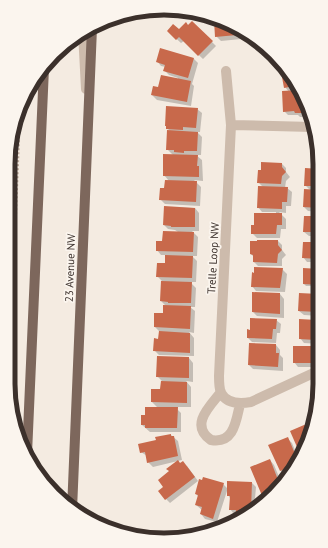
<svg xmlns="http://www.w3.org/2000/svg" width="328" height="548" font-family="'PT Sans',sans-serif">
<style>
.shadow{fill:#0003}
.building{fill:#c8694b}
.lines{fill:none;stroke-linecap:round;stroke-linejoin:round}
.path{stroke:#b9a596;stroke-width:2.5;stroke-dasharray:2 2;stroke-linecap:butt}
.minor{stroke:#cdbbac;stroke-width:10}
.major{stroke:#7d675c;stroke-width:10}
.labels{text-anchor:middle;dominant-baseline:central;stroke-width:3.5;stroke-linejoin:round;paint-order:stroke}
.street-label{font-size:11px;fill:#3b302b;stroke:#fbf5ee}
.rim{fill:none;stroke:#3b302b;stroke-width:5}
</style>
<rect width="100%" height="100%" fill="#f4ebe1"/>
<!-- shadow -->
<path class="shadow" d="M215,21h3l26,11v4l-3,1v2l-20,2 -5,-5z
M192,22l24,24 -13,13 -19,-18 -3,2 -13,-12 11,-1 9,-4z
M245,32l6,2 5,6 -8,-5z
M194,59l4,4 -6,21 2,2 -3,20 -34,-6 -5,-5 7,-7 19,-9v-1l-9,-3 -4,-4 1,-4 -5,-1 -4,-5z
M282,68l17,18 9,31h-8l-2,-2h-10l-4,-4 5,-19 -4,-5z
M197,109l5,4 -2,19h-3l5,5 -1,18h-5l6,5 1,21 -9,-1 7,7 -1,19 -35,-2 -5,-5 9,-18 -5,-6 9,-20 -6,-6 3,-18 -3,-3z
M282,164l4,4v4l4,5 -4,4 -1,7h2l5,4 -1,14h-5v7l-7,-1 7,7v10h-5l-1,9h-23l-5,-5 24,-19v-2h-14l-4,-5 5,-20 -5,-5 4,-11z
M320,170v42l-12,-1 -4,-4 7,-16 -6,-6z
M165,207l30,1 4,5v18h-7l6,6 -1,19h-5l5,5 -1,21h-6l6,6 -1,19h-5l5,4 -1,22 -5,-1 5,6v18l-35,-1 -5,-5 5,-10 1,-8 -5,-5 9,-13 2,-8 -5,-5 1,-20 -5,-5 9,-12v-9h-5l-4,-5 6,-8 15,-10 -3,-2 -7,-1 -4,-4z
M320,217v19h-11l-5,-4z
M278,241l4,4v5l4,5 -4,4v7h-24l-4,-4v-5l-3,-3z
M320,243v19h-13l-4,-5z
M282,269l5,5 -2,18 -29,-1 -4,-5z
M320,270v16h-14l-2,-2z
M280,294l4,5v19l-27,-2 -4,-4z
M319,295l1,1v20l-16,-1 -5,-4z
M276,320l5,4 -1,9h-3l-1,10 -24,-1 -4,-4z
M300,320l17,1 3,3v20l-16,-1 -4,-5z
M276,345l4,5v5l3,3v13l-30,-2 -4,-4z
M311,347l4,5v15h-17l-4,-5z
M189,358l4,5v19l-7,-1 5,6v20h-16l6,6v19h-31l-8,-7 4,-9 12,-8 -6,-6 9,-12 1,-9 -5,-5z
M311,423l2,2 -1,9 -10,17 -4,-4 -7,-15z
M171,435l7,6 4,19 -29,7 -5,-5 -1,-6 -6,-4 16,-11z
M287,438l5,5 7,17 -5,11 -9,4 -4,-4z
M270,460l4,5 8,19 -16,16z
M180,464l7,2 11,15 -28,22 -4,-4 -1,-11z
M252,483l4,4 -2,23 -16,9 -1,-5h-3l-4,-5v-11l-2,-3 -1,-4 -10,31 -12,-3 -4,-5 1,-4 -6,-5 3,-8 -3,-3 27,-10 5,5z"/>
<!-- building -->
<path class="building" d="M214,20l26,10v3h-3v2l-22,2z
M192,21l21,20 -15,15 -19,-19 -3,3 -9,-9 6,-7 6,5 7,-7 2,3z
M160,48l34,10 -6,20 -25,-7 2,-6 -9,-3z
M280,66l19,19 -15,3z
M161,75l30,6 -4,21 -36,-7 2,-9 5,1z
M300,90l7,23h-12l-1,-2 -11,1 -1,-21z
M166,106l32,2 -2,20 -13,-1v3l-17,-1v-3h-1z
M167,130l31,2 -1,19h-13v2l-10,-1v-2h-8z
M163,154l35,1 -1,11h2v11l-36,-1z
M261,162l21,1v4l4,5 -4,4 -1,8 -24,-1 1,-13h3z
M305,168l15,1v17h-16z
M165,180l32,1 -1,21 -37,-2 1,-12h4z
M258,186l30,1 -1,15h-5v7l-25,-1z
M304,189l16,1v18l-17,-1z
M164,206l31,2v19h-24v-1l-8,-1z
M254,213h28v12h-5l-1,9h-25v-9h3z
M304,216h16v16h-17z
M163,231l31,1 -1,20 -37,-1v-10h6z
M257,240h21v5l4,5 -4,4 -1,9 -24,-1v-7l-3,-1v-13h7z
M303,242h17v17l-18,-1z
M165,255l28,1 -1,22 -36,-1 1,-14h8z
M254,267l29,1 -3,20 -29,-1 1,-15 2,1z
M303,268l17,1 -1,16 -16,-1z
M161,281l31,1 -1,21h-23v-1l-8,-1z
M252,292l28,1v21l-28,-2z
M299,293l20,1 -1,18 -20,-1z
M163,305l28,1 -1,23 -36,-2v-14h9z
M250,318l27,1 -1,10h-3l-1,10 -25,-1v-9l3,1z
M299,319l18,1 -1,20 -17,-1z
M159,331l31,2v20l-37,-2 1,-13 4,1z
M249,343l27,1v9h3l-1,14 -30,-2z
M293,346h18v17h-18z
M157,356l32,1v21l-33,-1z
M161,381l26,1v21l-36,-1v-13h9z
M145,407h33l-1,21h-32v-3h-4v-10h4z
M311,422l2,4 -1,8 -9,18 -3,-6 -3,1 -7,-16z
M171,434v2h3l4,20 -31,7 -2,-11 -5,1 -2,-9 18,-4 -1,-3z
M288,437l10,24 -4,10 -5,5 -3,-7 -6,2 -12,-26z
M270,459l10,26 -14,16 -2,-3h-1l-13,-31z
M178,460l2,3 3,-2 12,16 -30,23 -7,-9 5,-4 -5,-7 11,-9 -3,-2z
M203,477l21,6 -11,36 -13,-5 2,-7 -7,-2 3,-10 -3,-1 4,-15 3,1z
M227,481l25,1 -1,29 -12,7h-4l1,-8h-7l1,-14h-3z"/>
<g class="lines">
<!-- path -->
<path class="path" d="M9,390l11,-284"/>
<!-- minor -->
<path class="minor" d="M83,32l3,57
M226,71l5,54
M312,127l-81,-2 -12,251c0,5 0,12 2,17 6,11 19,11 30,9l69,-32
M221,392c-11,14 -32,33 -10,48 23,4 25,-19 29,-36"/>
<!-- major -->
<path class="major" d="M27,454l17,-386
M72,510l20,-482"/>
</g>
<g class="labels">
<!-- street labels -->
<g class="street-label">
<text transform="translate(213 258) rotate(-87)">Trelle Loop NW</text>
<text transform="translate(70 268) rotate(-88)">23 Avenue NW</text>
</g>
</g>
<!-- crop -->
<path d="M0 0H328V548H0ZM164 15H164A149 149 0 0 1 313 164V384A149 149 0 0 1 164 533H164A149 149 0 0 1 15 384V164A149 149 0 0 1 164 15Z" fill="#fbf5ee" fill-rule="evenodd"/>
<path class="rim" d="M164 15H164A149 149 0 0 1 313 164V384A149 149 0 0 1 164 533H164A149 149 0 0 1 15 384V164A149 149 0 0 1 164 15Z"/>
</svg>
